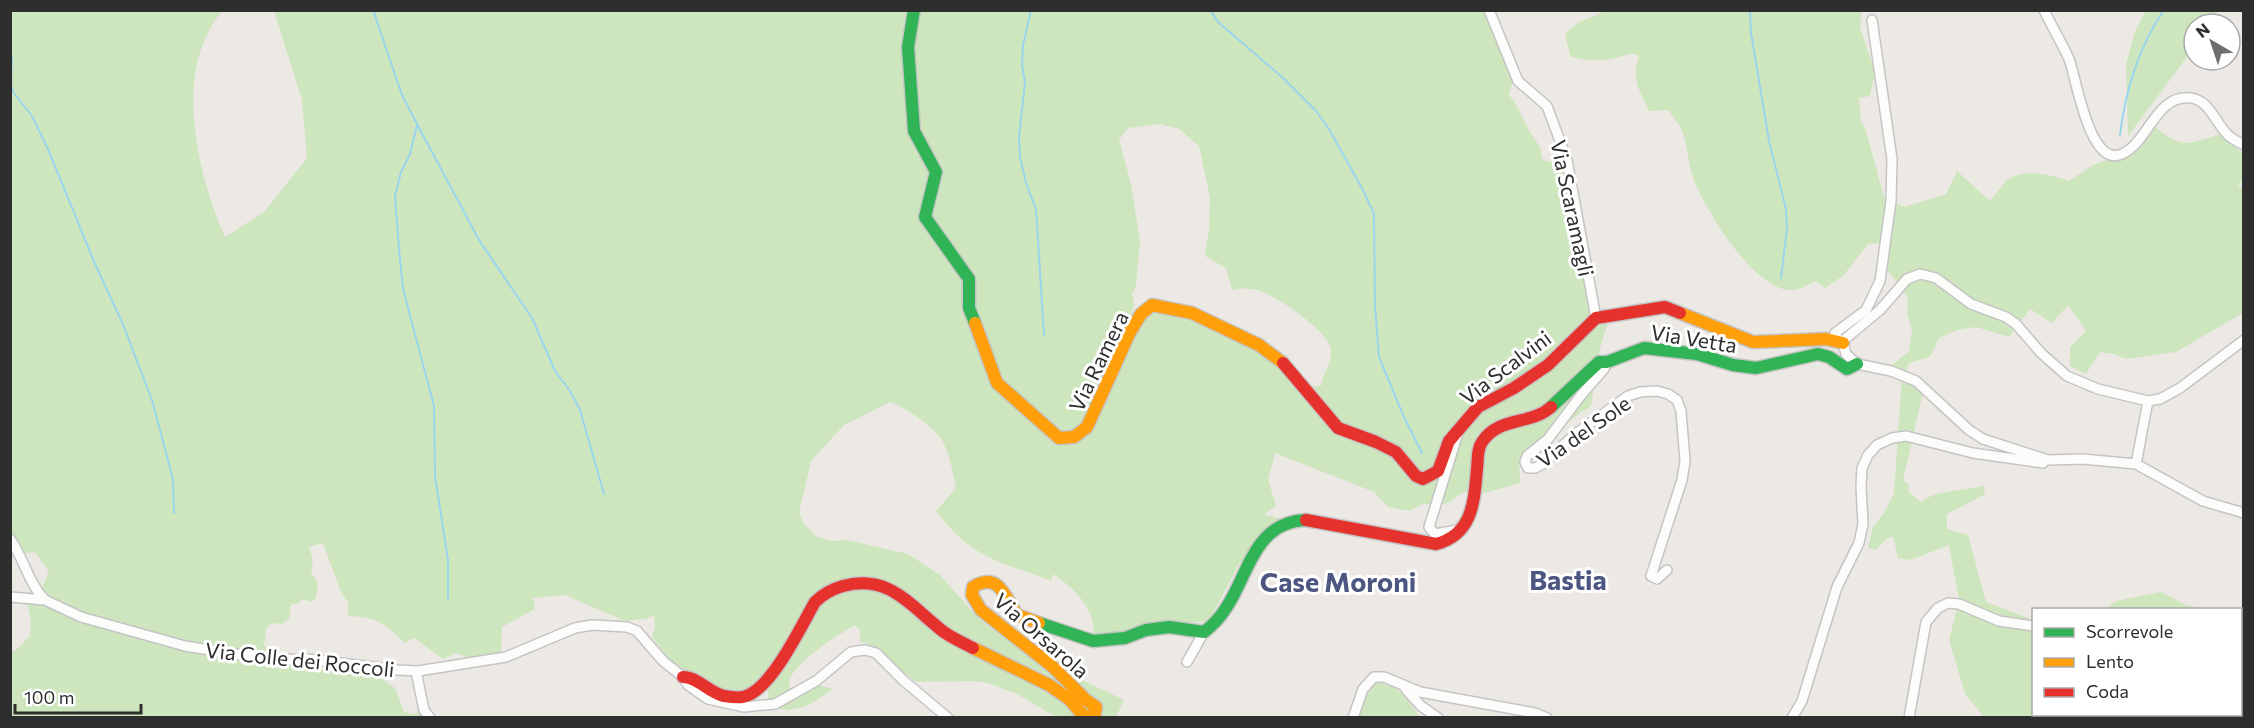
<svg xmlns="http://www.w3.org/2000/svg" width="2254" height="728" font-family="Commissioner,sans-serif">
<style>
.green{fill:#cee6be;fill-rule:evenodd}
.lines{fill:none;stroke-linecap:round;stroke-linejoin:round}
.stream{stroke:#99d6ec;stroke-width:2}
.street-casing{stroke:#c5c4c5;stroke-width:12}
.fast-casing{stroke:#c5c4c5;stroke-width:15}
.slow-casing{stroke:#c5c4c5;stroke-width:15}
.jam-casing{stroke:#c5c4c5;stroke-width:15}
.street{stroke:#fcfcfb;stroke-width:9}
.fast{stroke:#30b455;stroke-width:12}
.slow{stroke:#ff9f0a;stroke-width:12}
.jam{stroke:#e5322d;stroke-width:12}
.labels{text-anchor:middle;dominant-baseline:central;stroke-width:6;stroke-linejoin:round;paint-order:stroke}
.street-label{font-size:21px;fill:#2e2e2e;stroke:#fff}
.district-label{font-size:27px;font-weight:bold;fill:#4d5680;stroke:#fff}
</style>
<rect width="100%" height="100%" fill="#ece8e4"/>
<!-- green -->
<path class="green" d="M2146,10l76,1 -4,1 -11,12h-13l-1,25 -65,87 -2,-72 9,-33z
M11,11h211c-50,60 -25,161 3,226l39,-25 43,-54 -5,-58 -28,-89h1218l10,23 11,47 -4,14c10,12 12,20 19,33 6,12 13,16 14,30l5,4 15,-3 3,7 28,137 -4,6 2,9 19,-2 -10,32 -9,58c-26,15 -45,41 -72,53l1,24 -39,11 -14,-3 -9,4 -7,7 -12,3 -16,-1 -14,7 -21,-4 -14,-15 -99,-39 -7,27 8,25 -12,10 20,4 -21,18 -24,27 -30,57 -40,3 -69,18 -6,-5c1,-28 -18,-48 -41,-63l-2,7c-52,-20 -79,-22 -115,-70l20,-23c-3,-15 -6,-32 -13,-46 -7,-14 -38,-35 -53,-40l-46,23 -33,36 -12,52 6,12 12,12 15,4 15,-1 61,14 32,21 38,43 46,35 21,14 29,9 50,24 -8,17h-60l-39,-23 -29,-11 -15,-2 -57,1 -46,-37 -10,-4v-11l-5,-5c-15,9 -66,40 -66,59 0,1 2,7 3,8l26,-7 15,4c-21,15 -37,27 -64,17l-1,-16 7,-15c-8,5 -18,16 -27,19 -28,9 -85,-34 -96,-58l3,-9 -1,-12 -8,4 -21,2 -60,-26 -32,3 2,11 -33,18 -1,25 -32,6 -13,-5 -13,6 -29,-21 -9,5c-21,-20 -28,-26 -57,-27v-14l-7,-10 -18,-49 -14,4 4,13 -2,12 7,11 -2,15 -5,4 -9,-3 -5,5h-5l-3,4 2,5 -2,6 -7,5 -11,-1 -5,6 -2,16 16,14 42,10 10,-3 30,4 13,4 20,14 9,24 9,2 10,-2 2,5h-414v-66l5,-1 14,-14 1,-16 -5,-21 11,1 12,-28 -14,-20 -15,2 -9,-3zM1160,124l19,5 20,17 11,52 -1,31 -4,27 21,12 6,22c10,-2 19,-2 28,1 19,7 62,36 70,55 5,12 -7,27 -9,40l-13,1 -66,-44 -48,-26 -38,-9 -16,17 -11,-5 5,-15 -2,-11 4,-8 4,-45 -9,-57 -12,-44 9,-12z
M1606,11h256l-2,16 15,46 -5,23 -11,2 2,23 5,10 18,66 20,10 42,-13 11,-23 33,30c5,-6 14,-19 19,-22 16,-11 44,-4 60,2l24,-16 22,-8 24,-13 16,-17c30,23 31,17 66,7l22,20v25l-5,7 6,2 -1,125 -67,39 -50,7 -12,-5 -14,-2 -14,22 -16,-8v-19l16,-16 -18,-26 -16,18 -22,-14 -21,28 -33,-10 -19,3 -18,8 -9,19 -21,6 -3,8 19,13 -22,96 5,4 1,8 12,10c16,-13 42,-10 63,-17l1,9 -38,20v15l21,6 18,67 47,18 1,94h85l8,3h-143l-19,-23 -16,-54 10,-40 -10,-55 -38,15 -13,-2 -5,-22 -7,3 -10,11 -8,-2 5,-21 11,-14 10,-20 8,-115 -17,-7 24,-20 3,-21 -5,-16 1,-16 -24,-33 -6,-22 -10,1 -25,32 -18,12 -10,-7c-6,3 -15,9 -22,9 -38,3 -88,-81 -100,-112 -5,-14 -5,-31 -10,-45 -3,-8 -10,-16 -15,-23l-19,1c-10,-22 -18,-31 -10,-55l-7,-3c-23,8 -38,10 -62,3l-5,-23 14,-11z
M2161,592l25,13 20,4h-100l10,-8z
M2240,611h3v106l-65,1 1,-4h61z
M1376,683c25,1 31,17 44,34l-63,1 12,-27z"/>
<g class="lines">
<!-- stream -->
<path class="stream" d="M373,10l29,85 15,29 62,116 53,78 23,53 15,20 10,19 24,84
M1031,10l-8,35 -1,20 3,18 -6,53 1,21 6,26 10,26 8,126
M1210,10l8,12 65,56 33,33 13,18 35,63 10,22 1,93 4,50 24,58 19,38
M1750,10l1,23 18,108 17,68 1,20 -6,49
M10,53l2,4 -1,27 2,8 19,24 16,33 47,115 27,58 30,78 21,79 1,34
M417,125l-7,29 -9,18 -6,24 4,53 4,40 31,117 1,70 13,84v39
M2120,135c5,-43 19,-89 44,-125"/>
<!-- street casing -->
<g class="street-casing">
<path id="street" d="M1489,10l29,71 29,25 20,54 29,158
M2044,10c8,17 18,33 25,49 7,17 20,110 53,95 27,-12 33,-59 68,-56 19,1 26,26 38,37 4,4 10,7 16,10
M2244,340l-64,48 -20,11 -12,2 -50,-12 -31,-13 -26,-23 -25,-29 -10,-7 -35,-13 -35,-26 -16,-4 -13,5 -27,31 -35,29 -2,4 3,11 11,10 34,7 25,10 53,49 14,9 65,21 35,-1 53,5 67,37 41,12
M1839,341l-4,-8 31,-23 14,-29 11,-80 1,-42 -20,-139
M1607,362l-3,7 -22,25 -34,45 -21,17 -2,6 3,6h7l8,-4 31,-29 54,-39 12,-4 17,-1 11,3 9,6 4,11 4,50 -3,19 -31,96 6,3 10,-9
M1458,433l-29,94 6,7 28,-5
M2136,464l12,-63
M10,539c14,19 18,44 35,61
M10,597l35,3 36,17 104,29 87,14 35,-1 91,11 20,1 88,-14 69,-29 17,-3 35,2 10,4 26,30 20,16 5,8 20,14 36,8 31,-3 41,-23 35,-29 14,-2 11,3 28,28 44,37
M1187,662l17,-30
M418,671l-1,5 7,34 6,8
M1405,688l16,18 17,12
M1353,718l10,-29 11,-12h10l36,15 115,21 12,5
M1792,718l10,-17 35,-114 22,-44 4,-19 -2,-38 1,-18 6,-13 9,-10 15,-7 14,-2 67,17 70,10
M1909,718l17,-96 12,-14 10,-5 11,1 40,17 35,5
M2233,718v-4"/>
</g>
<!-- fast casing -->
<g class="fast-casing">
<path id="fast" d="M914,10l-6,37 6,84 22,41 -11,45 44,62v29l6,15
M1551,407l48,-45h8l37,-14 53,6 36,11 23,3 62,-14 11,3 18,12 10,-5
M1039,623l54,18 32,-3 21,-8 23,-3 35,5c9,-7 16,-14 22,-24 23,-34 28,-86 80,-88"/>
</g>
<!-- slow casing -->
<g class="slow-casing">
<path id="slow" d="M1680,313l73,29 73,-3 17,4
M975,323l22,60 62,55 15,-1 13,-10 43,-95 11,-18 11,-9 40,8 67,32 24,18
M973,648l76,37 20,14 13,15 8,3 5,-3 1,-7 -10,-7 -33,-33 -72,-57 -9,-15 1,-8c26,-16 32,10 44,28l22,8"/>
</g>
<!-- jam casing -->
<g class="jam-casing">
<path id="jam" d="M1283,363l55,65 38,14 20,10 20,24 7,3 15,-8 11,-30 29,-34 36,-19 34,-23 48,-47 69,-11 15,6
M1306,520l130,24c37,-10 38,-42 41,-75 1,-9 0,-20 5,-27 17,-26 50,-17 69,-35
M683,677c15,0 26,16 41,19 6,1 13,2 19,1 28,-6 58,-71 72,-95 8,-8 17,-13 28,-16 45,-12 66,18 97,43 9,8 22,13 33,19"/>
</g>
<!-- street -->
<use href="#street" class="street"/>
<!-- fast -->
<use href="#fast" class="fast"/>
<!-- slow -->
<use href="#slow" class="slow"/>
<!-- jam -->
<use href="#jam" class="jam"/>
</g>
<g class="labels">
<!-- street labels -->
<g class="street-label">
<text transform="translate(1573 208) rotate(78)">Via Scaramagli</text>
<text transform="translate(1694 338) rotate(9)">Via Vetta</text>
<text transform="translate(1098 361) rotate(-64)">Via Ramera</text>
<text transform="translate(1505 367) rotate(-37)">Via Scalvini</text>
<text transform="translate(1583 431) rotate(-35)">Via del Sole</text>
<text transform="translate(1042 635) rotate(41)">Via Orsarola</text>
<text transform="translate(300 659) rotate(6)">Via Colle dei Roccoli</text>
</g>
<!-- district labels -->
<g class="district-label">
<text x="1568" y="579">Bastia</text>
<text x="1338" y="581">Case Moroni</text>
</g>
</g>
<!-- border -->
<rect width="2254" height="728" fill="none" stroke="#2e2e2e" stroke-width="24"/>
<!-- legend -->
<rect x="2032" y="608" width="210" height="108" fill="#ffffff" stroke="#ababab" stroke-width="1.5"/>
<rect x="2044" y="628" width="30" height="9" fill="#30b455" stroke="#ababab" stroke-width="1.5"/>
<text x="2086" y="638" font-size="18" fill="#2e2e2e">Scorrevole</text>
<rect x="2044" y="658" width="30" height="9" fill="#ff9f0a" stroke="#ababab" stroke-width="1.5"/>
<text x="2086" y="668" font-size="18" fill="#2e2e2e">Lento</text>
<rect x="2044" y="688" width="30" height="9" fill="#e5322d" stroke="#ababab" stroke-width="1.5"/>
<text x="2086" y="698" font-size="18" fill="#2e2e2e">Coda</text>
<!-- north arrow -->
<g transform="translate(2212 42) rotate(321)"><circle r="28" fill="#ffffff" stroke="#ababab" stroke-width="1.5"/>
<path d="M0-4.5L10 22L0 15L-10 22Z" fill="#706f6e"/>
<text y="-9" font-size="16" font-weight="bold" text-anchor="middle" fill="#2e2e2e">N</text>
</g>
<!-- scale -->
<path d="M15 704v9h126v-9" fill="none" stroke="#2e2e2e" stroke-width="3"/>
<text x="24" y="704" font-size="18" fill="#2e2e2e" stroke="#ffffff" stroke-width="4.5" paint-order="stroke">100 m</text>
</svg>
